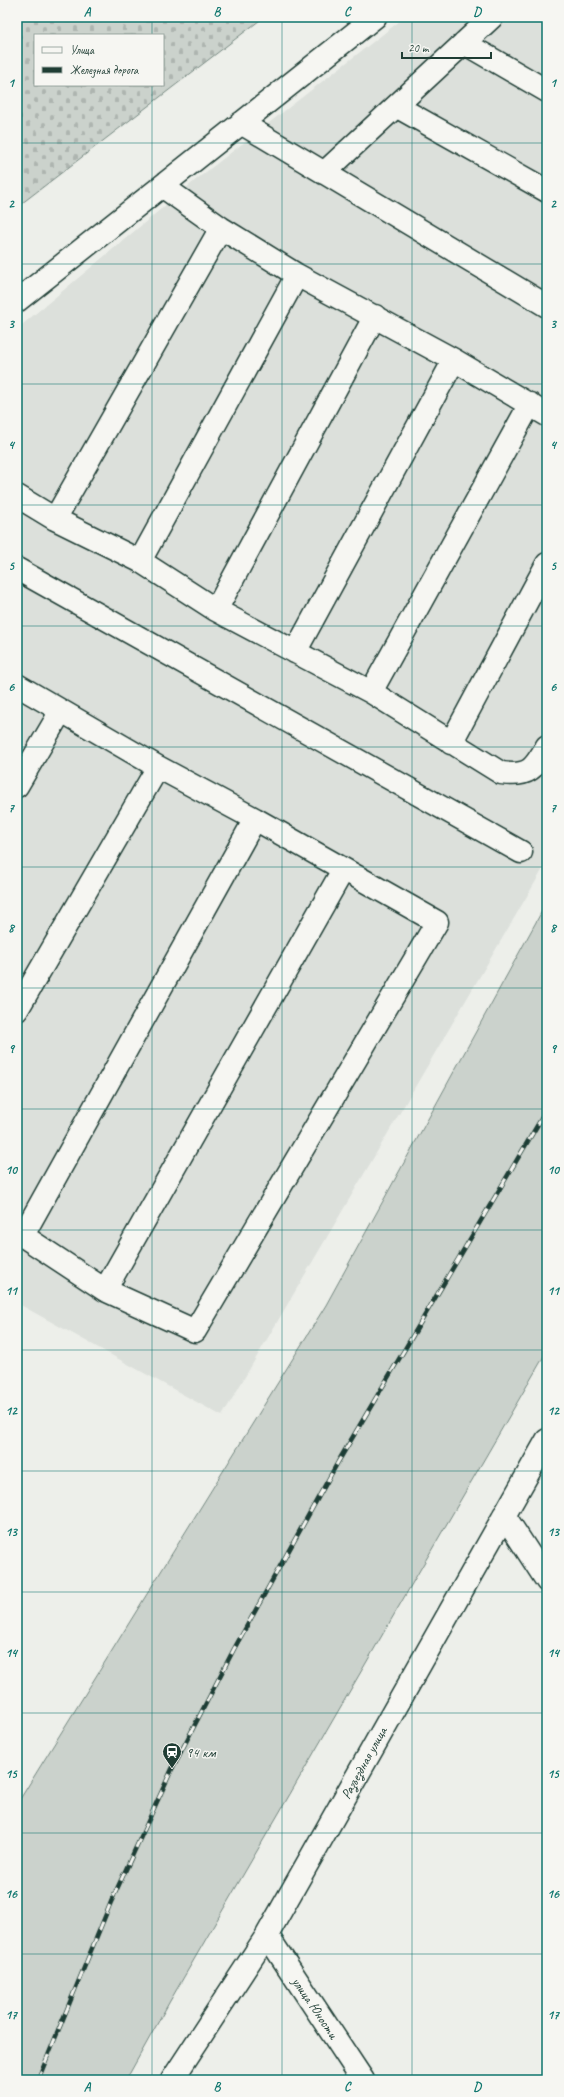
<svg xmlns="http://www.w3.org/2000/svg" width="564" height="2097" font-family="Caveat,sans-serif">
<style>
.built{fill:#dce0db}
.grass{fill:#cbd2cc;stroke:#758880}
.cemetery{fill:url(#cemetery-stones);stroke:#758880;fill-rule:evenodd}
.lines{fill:none;stroke-linecap:round;stroke-linejoin:round}
.minor-casing{stroke:#1f3d34;stroke-width:25}
.minor{stroke:#f6f6f2;stroke-width:22}
.rail-casing{stroke:#1f3d34;stroke-width:4.5}
.rail{stroke:#f6f6f2;stroke-width:3;stroke-dasharray:9;stroke-linecap:butt}
.grid{fill:none;stroke:#0f766e;stroke-width:1;stroke-opacity:0.55}
.labels{text-anchor:middle;dominant-baseline:central;stroke-width:3;stroke-linejoin:round;paint-order:stroke}
.poi-label{font-size:14px;fill:#1f3d34;stroke:#f6f6f2;text-anchor:start}
.street-label{font-size:14px;fill:#1f3d34;stroke:#f6f6f2}
.neatline{fill:none;stroke:#0f766e;stroke-width:1.5}
.grid-label{font-size:13px;text-anchor:middle;font-weight:bold;fill:#0f766e}
</style>
<defs>
<pattern id="cemetery-stones" width="16" height="16" patternUnits="userSpaceOnUse"><rect width="16" height="16" fill="#cbd2cc"/><path d="M2 7V4a2 2 0 0 1 4 0v3zM10 15v-3a2 2 0 0 1 4 0v3z" fill="#aeb5b0"/></pattern>
</defs>
<rect width="100%" height="100%" fill="#edefea"/>
<filter id="ink" filterUnits="userSpaceOnUse"><feTurbulence type="fractalNoise" baseFrequency=".025" numOctaves="2"/><feDisplacementMap in="SourceGraphic" scale="8" xChannelSelector="R" yChannelSelector="G"/><feConvolveMatrix kernelMatrix="1 2 1 2 8 2 1 2 1" color-interpolation-filters="sRGB"/></filter>
<g filter="url(#ink)">
<!-- built -->
<path class="built" d="M405,17h142v845l-325,554 -205,-113v-974l180,-150z"/>
<!-- grass -->
<path class="grass" d="M547,902v449l-377,650 -44,79h-109v-276l309,-499z"/>
<!-- cemetery -->
<path class="cemetery" d="M17,17h247l-247,190zM35,35h128v50h-128z"/>
<g class="lines">
<!-- minor casing -->
<g class="minor-casing">
<path id="minor" d="M464,43l83,48
M396,106l151,85
M241,123l306,183
M324,173l168,-156
M162,186l59,42 76,47 157,85 93,55
M17,301l358,-284
M17,496l38,23 85,42 76,49 155,82 130,81c28,4 33,-4 46,-27
M55,519l166,-291
M140,561l157,-286
M17,569l504,283
M216,610l159,-294
M295,652l159,-292
M17,685l141,82 97,52 182,103 -242,409 -90,-41 238,-420
M371,692l159,-288
M451,743l96,-179
M17,786l44,-75
M17,1010l141,-243
M17,1232l88,58
M22,1237l233,-418
M504,1515l43,66
M267,1935l96,145
M172,2080l95,-145 280,-495"/>
</g>
<!-- minor -->
<use href="#minor" class="minor"/>
<!-- rail casing -->
<g class="rail-casing">
<path id="rail" d="M38,2080l73,-178 61,-133 62,-120 104,-187 209,-353"/>
</g>
<!-- rail -->
<use href="#rail" class="rail"/>
</g>
</g>
<!-- grid -->
<path class="grid" d="M152,17v18M282,17v2063M412,17v2063M152,85v1995M17,143h530M17,264h530M17,384h530M17,505h530M17,626h530M17,747h530M17,867h530M17,988h530M17,1109h530M17,1230h530M17,1350h530M17,1471h530M17,1592h530M17,1713h530M17,1833h530M17,1954h530"/>
<!-- icons -->
<defs>
<g id="station-pin" transform="scale(1)"><path d="M0 17L-7.5 6A9.5 9.5 0 1 1 7.5 6Z" fill="#1f3d34" stroke="#f6f6f2"/><path d="M-3-6H3Q5-6 5-4V2Q5 4 3 4L4.5 6H3L1.5 4h-3L-3 6H-4.5L-3 4Q-5 4-5 2V-4Q-5-6-3-6ZM-3.5-4v3h7v-3ZM-3.5 1v1.5H-2V1ZM2 1v1.5H3.5V1Z" fill="#fff"/></g>
</defs>
<g fill-rule="evenodd">
<use href="#station-pin" x="172" y="1752"/>
</g>
<g class="labels">
<!-- poi labels -->
<g class="poi-label">
<text x="186" y="1752">94 км</text>
</g>
<!-- street labels -->
<g class="street-label">
<text transform="translate(364 1763) rotate(-61)">Разъездная улица</text>
<text transform="translate(315 2008) rotate(56)">улица Юности</text>
</g>
</g>
<!-- margin -->
<rect width="564" height="2097" fill="none" stroke="#f6f6f2" stroke-width="44"/>
<!-- legend -->
<rect x="34" y="34" width="130" height="52" fill="#f6f6f2" stroke="#a0aca6"/>
<rect x="42" y="47" width="20" height="6" fill="#f6f6f2" stroke="#a0aca6"/>
<text x="70" y="54" font-size="12" fill="#1f3d34">Улица</text>
<rect x="42" y="67" width="20" height="6" fill="#1f3d34" stroke="#a0aca6"/>
<text x="70" y="74" font-size="12" fill="#1f3d34">Железная дорога</text>
<!-- scale -->
<path d="M402 52v6h89v-6" fill="none" stroke="#1f3d34" stroke-width="2"/>
<text x="408" y="52" font-size="12" fill="#1f3d34" stroke="#f6f6f2" stroke-width="3" paint-order="stroke">20 m</text>
<rect x="22" y="22" width="520" height="2053" class="neatline"/>
<g class="grid-label">
<text x="87" y="16">A</text>
<text x="217" y="16">B</text>
<text x="347" y="16">C</text>
<text x="477" y="16">D</text>
<text x="11" y="87">1</text>
<text x="553" y="87">1</text>
<text x="11" y="208">2</text>
<text x="553" y="208">2</text>
<text x="11" y="328">3</text>
<text x="553" y="328">3</text>
<text x="11" y="449">4</text>
<text x="553" y="449">4</text>
<text x="11" y="570">5</text>
<text x="553" y="570">5</text>
<text x="11" y="691">6</text>
<text x="553" y="691">6</text>
<text x="11" y="812">7</text>
<text x="553" y="812">7</text>
<text x="11" y="932">8</text>
<text x="553" y="932">8</text>
<text x="11" y="1053">9</text>
<text x="553" y="1053">9</text>
<text x="11" y="1174">10</text>
<text x="553" y="1174">10</text>
<text x="11" y="1295">11</text>
<text x="553" y="1295">11</text>
<text x="11" y="1415">12</text>
<text x="553" y="1415">12</text>
<text x="11" y="1536">13</text>
<text x="553" y="1536">13</text>
<text x="11" y="1657">14</text>
<text x="553" y="1657">14</text>
<text x="11" y="1778">15</text>
<text x="553" y="1778">15</text>
<text x="11" y="1898">16</text>
<text x="553" y="1898">16</text>
<text x="11" y="2019">17</text>
<text x="553" y="2019">17</text>
<text x="87" y="2091">A</text>
<text x="217" y="2091">B</text>
<text x="347" y="2091">C</text>
<text x="477" y="2091">D</text>
</g>
</svg>
